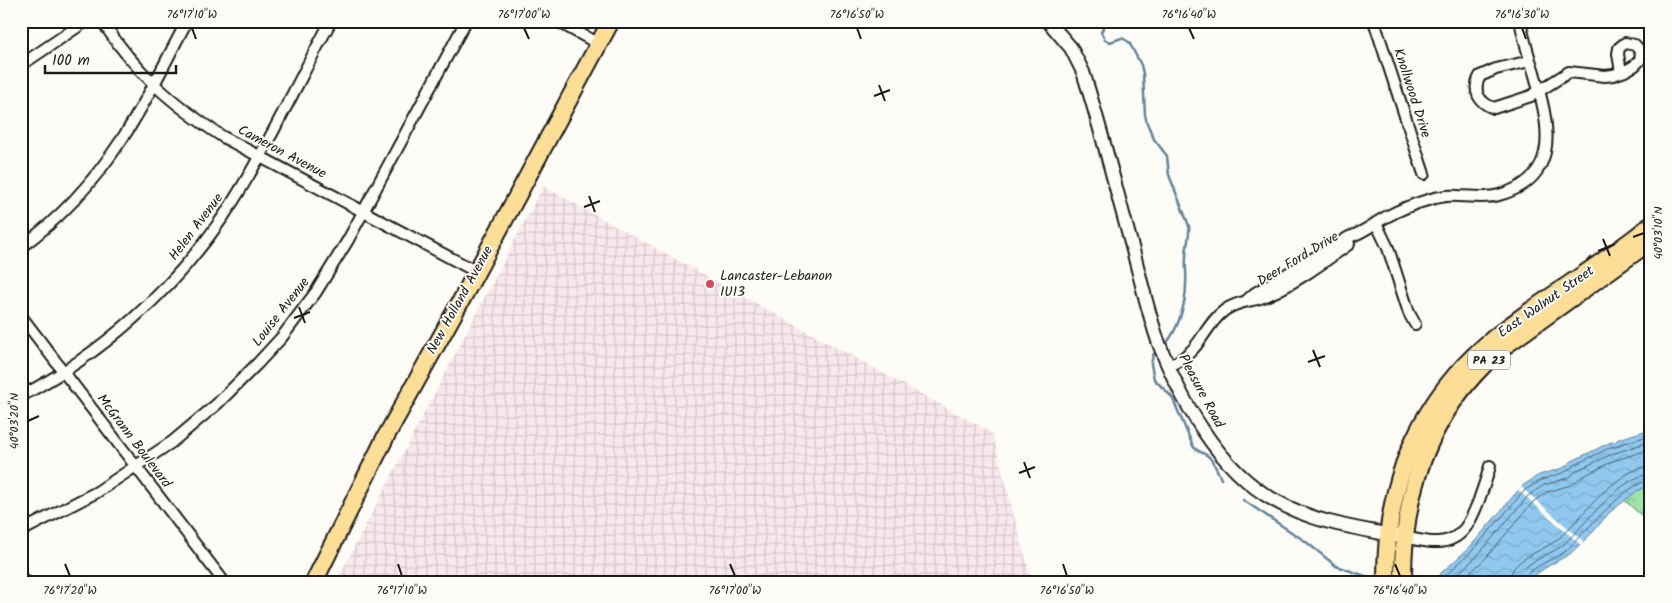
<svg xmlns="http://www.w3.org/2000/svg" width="1672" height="603" font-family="Kalam,sans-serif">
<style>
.industrial{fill:url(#industrial-grid)}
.park{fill:url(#park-crowns);stroke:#5e7f64}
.water{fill:url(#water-waves);stroke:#62839b}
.pier{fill:#fdfcf7}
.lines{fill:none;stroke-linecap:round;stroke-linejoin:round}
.shore{stroke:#4a6170;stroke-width:1}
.stream{stroke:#62839b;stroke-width:2.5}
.minor-casing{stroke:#1c1c1c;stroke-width:14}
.tertiary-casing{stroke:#1c1c1c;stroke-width:16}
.primary-casing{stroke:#1c1c1c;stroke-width:20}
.minor{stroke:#fdfcf7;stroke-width:10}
.tertiary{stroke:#fdfcf7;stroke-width:12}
.primary{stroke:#fcde96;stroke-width:16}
.ticks{fill:none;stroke:#1c1c1c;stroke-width:2}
.poi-dot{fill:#d1495b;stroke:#fdfcf7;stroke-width:2}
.labels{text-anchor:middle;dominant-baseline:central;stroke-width:4;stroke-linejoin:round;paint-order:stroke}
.shield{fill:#fdfcf7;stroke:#605f5e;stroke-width:1}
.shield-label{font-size:12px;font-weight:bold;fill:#1c1c1c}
.street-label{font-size:14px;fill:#1c1c1c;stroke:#fdfcf7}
.poi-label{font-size:14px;fill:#1c1c1c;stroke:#fdfcf7;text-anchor:start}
.neatline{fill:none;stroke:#1c1c1c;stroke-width:2}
.ticks-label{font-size:12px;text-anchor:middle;fill:#1c1c1c}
</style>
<defs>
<pattern id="industrial-grid" width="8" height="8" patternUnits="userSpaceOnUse" patternTransform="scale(1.25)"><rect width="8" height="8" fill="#f8e8ed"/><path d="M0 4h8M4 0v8" fill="none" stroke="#d4c6cb"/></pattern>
<pattern id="park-crowns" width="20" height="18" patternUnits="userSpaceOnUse" patternTransform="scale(1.25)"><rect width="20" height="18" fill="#a0e2ac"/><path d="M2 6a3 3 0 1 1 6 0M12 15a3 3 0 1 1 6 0" fill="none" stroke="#89c193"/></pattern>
<pattern id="water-waves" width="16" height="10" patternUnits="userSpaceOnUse" patternTransform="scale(1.25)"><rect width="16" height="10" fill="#90c8ef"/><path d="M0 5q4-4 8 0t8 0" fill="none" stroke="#7cabcc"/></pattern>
</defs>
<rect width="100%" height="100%" fill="#fdfcf7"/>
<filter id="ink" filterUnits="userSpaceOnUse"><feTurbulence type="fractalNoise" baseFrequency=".02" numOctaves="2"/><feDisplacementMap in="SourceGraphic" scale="10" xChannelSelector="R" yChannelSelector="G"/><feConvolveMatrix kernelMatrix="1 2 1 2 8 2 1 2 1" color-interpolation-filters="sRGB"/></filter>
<g filter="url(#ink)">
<!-- industrial -->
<path class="industrial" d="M543,186l449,247 40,149h-696z"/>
<!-- park -->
<path class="park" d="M1651,461v53l-8,3 -41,-37z"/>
<!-- water -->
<path class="water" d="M1651,429v55l-14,7 -28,22 -16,19 -23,22 -25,14 -20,14h-89l5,-9 28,-25 53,-62 17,-11 24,-7 9,-7 39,-19h4l3,-3z"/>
<!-- pier -->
<path class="pier" d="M1521,487l62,54 -2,4 -63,-55z"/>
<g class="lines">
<!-- shore -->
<path class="shore" d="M1442,582l3,-6 27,-25 53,-61 16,-10 24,-8 10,-7 36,-18h5l5,-3 30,-9
M1449,582l28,-26 52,-61 15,-10 24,-7 10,-8 34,-16 39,-13
M1459,582l24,-21 51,-60 13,-9 24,-7 11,-8 31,-16 38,-12
M1509,582c1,-25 35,-30 50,-44 23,-20 58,-71 92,-72
M1517,582c1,-19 35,-27 47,-38 21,-19 57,-69 87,-70
M1523,582c2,-13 33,-24 43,-31 5,-4 9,-10 13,-14 17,-16 48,-54 72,-57"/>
<!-- stream -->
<path class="stream" d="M1107,21l-6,11 4,8 5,2 12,-4 7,4 12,23 2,9 2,41 2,8 7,16 13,17 2,19 20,51c1,11 -3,20 -3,31 -1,9 1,18 0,27 0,20 -8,46 -21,61
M1157,351l-4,4 -2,9 3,15 18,18 21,49c4,6 10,6 15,10 6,5 10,16 13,23
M1243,500l62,41 31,25 35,12"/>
<!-- minor casing -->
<g class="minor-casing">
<path id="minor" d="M102,21c34,52 69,82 121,116l254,135
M557,21l42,23
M1374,21l50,153
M1530,61l-34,8 -16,7c-8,15 -1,27 14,32l37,-12 38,-24 36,4 8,-1 12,-4 9,-5 6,-6 1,-8 -6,-7 -10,-2 -6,5 -1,6 3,18
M21,65l65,-44
M1376,223l12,25 21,65 6,11
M21,247c40,-29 74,-67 101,-108 25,-37 44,-79 65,-118
M1247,300l8,-7 94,-56c14,-4 24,-13 37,-20 13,-7 27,-13 42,-17 9,-3 20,-5 30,-4 14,0 27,3 41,-1 65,-18 49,-74 35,-123 -6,-17 -10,-33 -14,-51
M21,316l203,266
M1169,366c10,-5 18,-10 25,-18 11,-13 17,-28 31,-38 14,-10 29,-8 43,-15 29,-13 56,-33 81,-51
M21,396c80,-41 151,-105 202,-179 40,-60 73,-132 108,-196
M21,531l76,-39 75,-50 45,-38 41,-41 24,-26 34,-45 32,-52 118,-219
M1404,537c11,2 23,6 35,5 25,-2 32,-22 40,-42 4,-12 8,-22 11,-34"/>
</g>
<!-- tertiary casing -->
<g class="tertiary-casing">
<path id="tertiary" d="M1048,21l23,27 12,24c18,56 32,114 48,171 9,33 16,66 27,98 22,58 60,128 116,159 38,22 81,28 123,36
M21,581l4,1"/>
</g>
<!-- primary casing -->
<g class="primary-casing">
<path id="primary" d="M314,582l71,-144 78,-141 148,-276
M1386,582c-1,-98 31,-181 108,-244 50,-40 107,-72 157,-113
M1403,582c-1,-92 27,-173 99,-234l149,-107"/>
</g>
<!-- minor -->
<use href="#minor" class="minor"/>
<!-- tertiary -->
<use href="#tertiary" class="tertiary"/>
<!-- primary -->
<use href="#primary" class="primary"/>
</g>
</g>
<!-- ticks -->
<path class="ticks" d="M192,28l4,11M524,28l5,11M857,28l4,11M1189,28l5,11M1522,28l4,11M879,85l6,16M874,96l16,-6M589,196l6,16M584,207l16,-6M1633,237l11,-4M1603,239l7,17M1598,251l17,-7M299,307l6,16M294,318l16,-6M1313,350l7,17M1308,362l17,-6M28,421l11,-5M1024,462l6,16M1019,473l16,-6M65,564l5,12M398,564l4,12M730,564l5,12M1063,564l4,12M1395,564l5,12"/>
<!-- markers -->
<circle class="poi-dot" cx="710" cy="284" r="5"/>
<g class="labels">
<!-- shield labels -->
<rect class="shield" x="1468" y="350.5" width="42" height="19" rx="4"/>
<g class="shield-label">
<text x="1489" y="360">PA 23</text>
</g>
<!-- street labels -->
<g class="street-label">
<text transform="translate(1412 93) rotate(72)">Knollwood Drive</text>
<text transform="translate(282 152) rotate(28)">Cameron Avenue</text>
<text transform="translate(196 227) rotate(-53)">Helen Avenue</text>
<text transform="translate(1298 259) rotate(-31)">Deer Ford Drive</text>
<text transform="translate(460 300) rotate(-61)">New Holland Avenue</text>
<text transform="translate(1546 302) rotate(-35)">East Walnut Street</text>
<text transform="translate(281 312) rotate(-52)">Louise Avenue</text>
<text transform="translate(1201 391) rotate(62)">Pleasure Road</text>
<text transform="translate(134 441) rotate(53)">McGrann Boulevard</text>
</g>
<!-- poi labels -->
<g class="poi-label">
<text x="720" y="276">Lancaster-Lebanon<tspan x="720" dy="16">IU13</tspan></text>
</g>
</g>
<!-- margin -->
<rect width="1672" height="603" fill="none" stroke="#fdfcf7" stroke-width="55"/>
<!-- scale -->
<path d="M45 65v8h131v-8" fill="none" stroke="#1c1c1c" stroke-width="2.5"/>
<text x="52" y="65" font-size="15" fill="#1c1c1c" stroke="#fdfcf7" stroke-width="4" paint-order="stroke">100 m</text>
<rect x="28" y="28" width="1616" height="548" class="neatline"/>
<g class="ticks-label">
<text x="192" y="18">76°17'10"W</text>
<text x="524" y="18">76°17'00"W</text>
<text x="857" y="18">76°16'50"W</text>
<text x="1189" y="18">76°16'40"W</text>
<text x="1522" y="18">76°16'30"W</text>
<text transform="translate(1658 233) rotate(-90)" y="4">40°03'10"N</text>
<text transform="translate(14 421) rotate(-90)" y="4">40°03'20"N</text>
<text x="70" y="594">76°17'20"W</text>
<text x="402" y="594">76°17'10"W</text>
<text x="735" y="594">76°17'00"W</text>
<text x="1067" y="594">76°16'50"W</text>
<text x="1400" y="594">76°16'40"W</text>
</g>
</svg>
